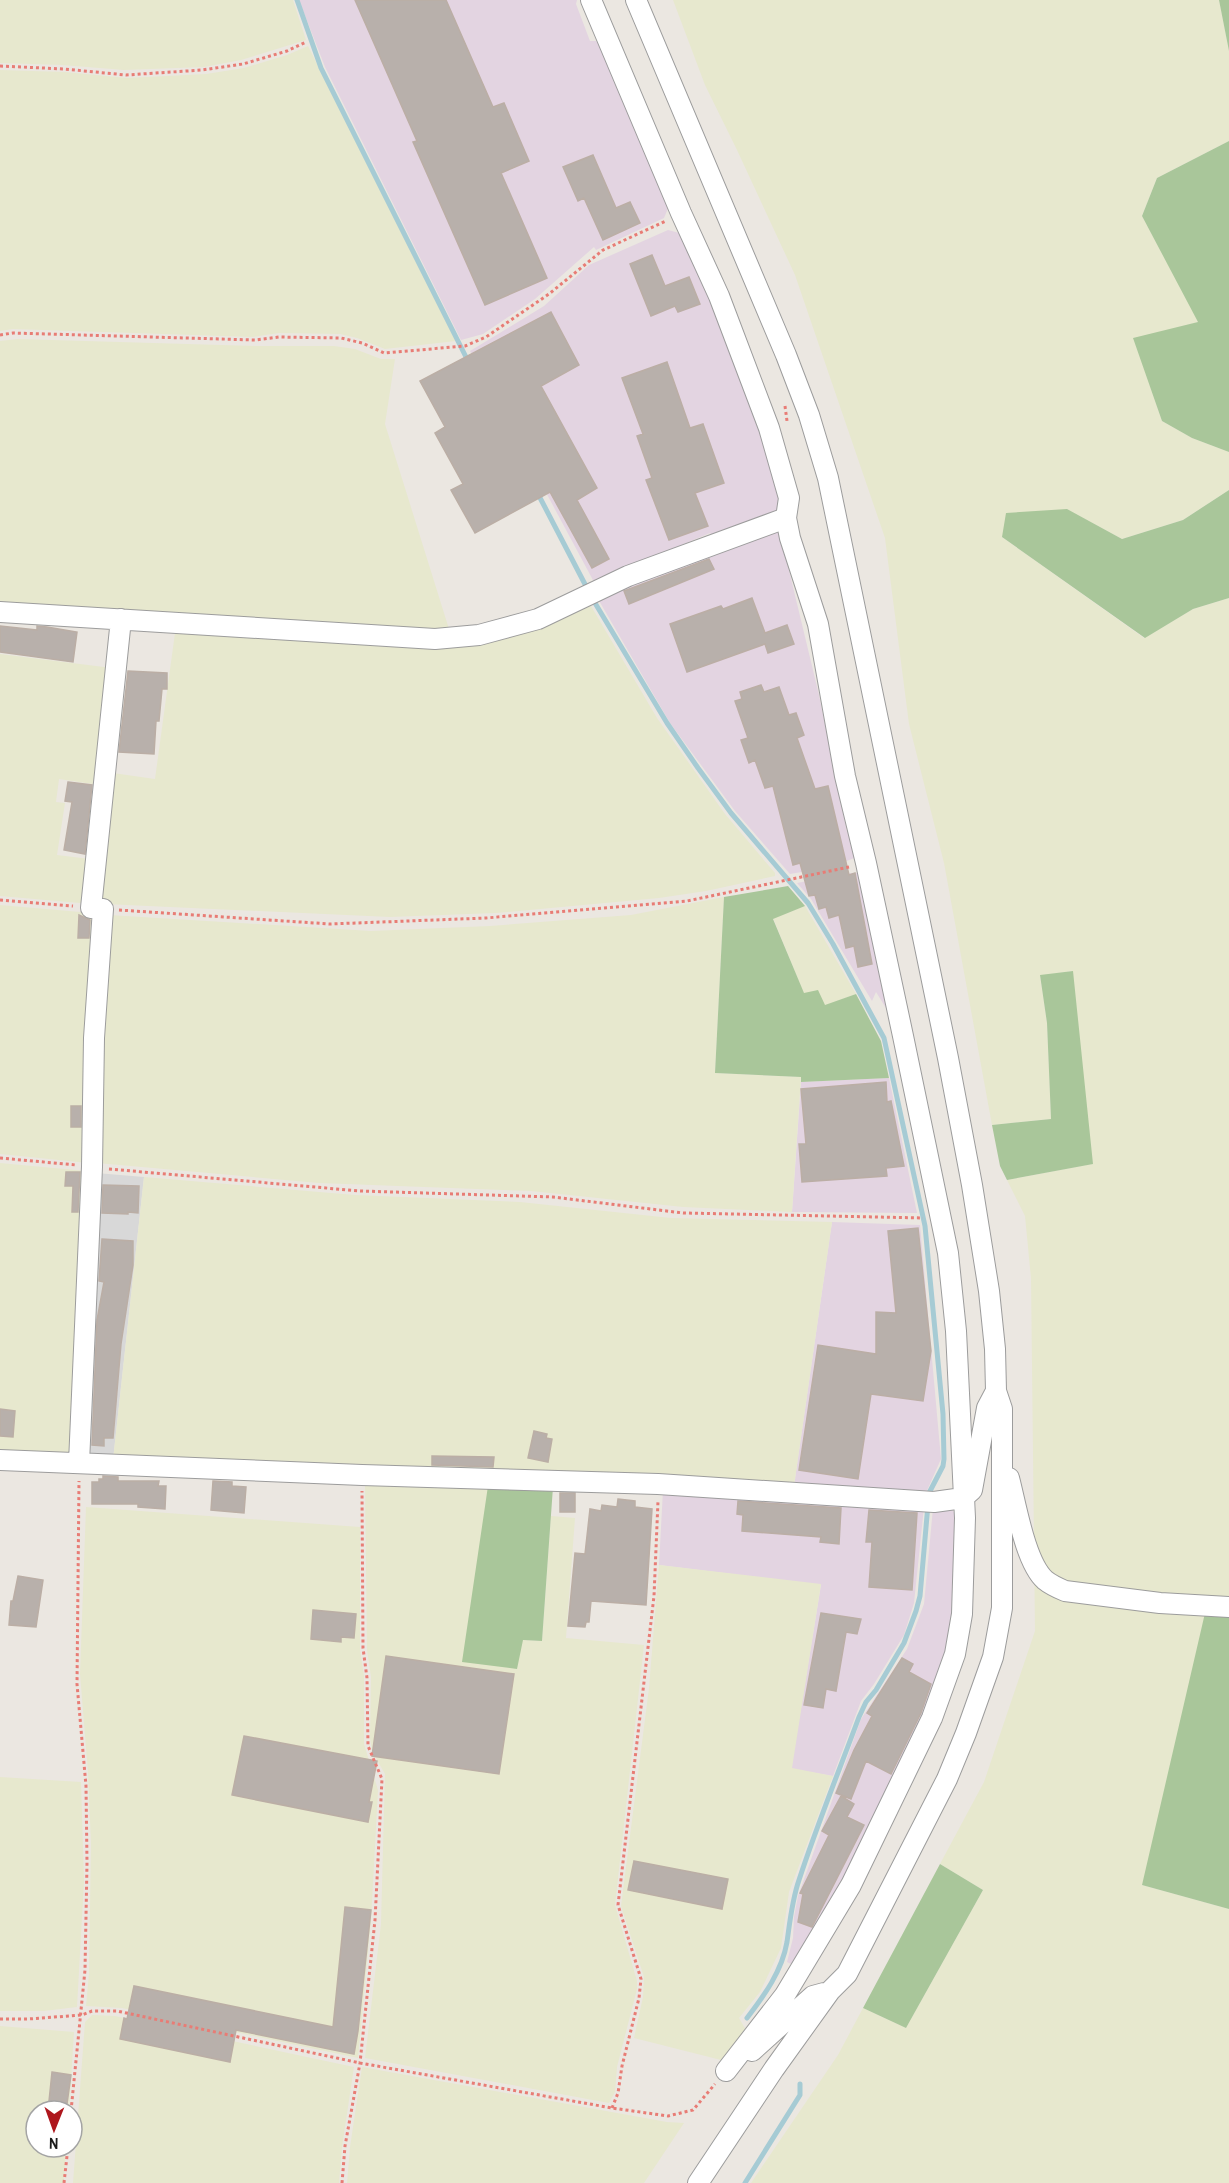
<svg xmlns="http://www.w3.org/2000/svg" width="1229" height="2183" font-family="'Archivo Narrow',sans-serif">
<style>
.residential{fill:#d8d8d8}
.industrial{fill:#e3d4e1}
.farmland{fill:#e7e8ce}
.forest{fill:#a9c69a}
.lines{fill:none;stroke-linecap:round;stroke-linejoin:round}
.stream{stroke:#a6cbd4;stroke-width:5}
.building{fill:#b8b0ab;stroke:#bbaea5;stroke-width:1.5}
.minor-casing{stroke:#9c9c9c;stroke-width:22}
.path{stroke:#e87c75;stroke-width:3;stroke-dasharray:3 3;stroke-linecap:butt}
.minor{stroke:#fff;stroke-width:20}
</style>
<rect width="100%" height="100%" fill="#ebe7e1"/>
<!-- residential -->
<path class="residential" d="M96,1173l48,4 -31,283 -29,-1z"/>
<!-- industrial -->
<path class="industrial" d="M299,0h278l-1,4 14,37h6l6,7 67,158 -5,12 -68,32 -2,-3 -59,52 -52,35 -22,6 -136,-273z
M668,230l15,4 78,189 21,73 -4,15 -64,27 -4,-5 -116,49 -124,-231 74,-45 45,-41z
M770,530l10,3 39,162 28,137h6l4,25 -26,10 -41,7 -55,-63 -65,-88 -72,-124z
M850,873h12l27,140 -13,-21 -4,9 -61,-102 -14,-16z
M889,1078l28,135 -125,-1 9,-130z
M832,1222l88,3 21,234 -16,36 -131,-9z
M663,1490l261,17 -10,96 -10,32 -30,49 -13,17 -28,75 -42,-7 30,-184 -162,-20z
M933,1508h18l7,10 -3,99 -25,92 -57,118 -80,138 -6,-3 6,-24 1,-21 4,-21 63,-177 46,-70 17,-45z"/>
<!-- farmland -->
<path class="farmland" d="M0,0h293l13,40 -65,20 -37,7 -80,3 -62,-5 -62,-2z
M673,0h546l10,51v90l-72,37 -15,38 57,106 -65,17 28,82 30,17 37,14v38l-46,30 -61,19 -56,-30 -64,28 142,101 49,-29 36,-11v1016l-87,271 87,24v274h-478l87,-128 25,-47 43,20 77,-138 -43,-26 44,-82 51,-151 -4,-353 -6,-62 -18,-36 85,-16 -20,-193 -32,5 7,47 4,96 -59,6 -48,-262 -35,-139 -24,-186 -90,-263 -58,-125 -32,-65z
M308,46l148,295 -71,8 -28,-11 -17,-4 -61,-1 -26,4 -240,-8 -13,2v-261l65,2 62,6 79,-4 38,-6 43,-13z
M18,339l237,7h79l21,3 26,10h14l-10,65 64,205 -51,1 -398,-22v-267z
M591,606l66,112 68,96 50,59v3l-69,15 -47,7 -163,15 -106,4 -285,-13 -6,-7 14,-124 42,6 20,-146 221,13h50l63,-8z
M0,654l112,14 -13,117 -40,-6 -3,23 9,1 -8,52 33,4 -4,39 -6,5 -80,-7z
M724,897l-9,176 86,4 -9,135 -109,-5 -152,-16 -212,-8 -222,-20 12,-248 262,16 119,-5 141,-11z
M0,905l92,8 5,3 -9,247 -88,-9z
M805,906l51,88 -31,12 -21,-12 -31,-76z
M0,1163l86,8 -13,286 -73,-3z
M144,1177l211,18 165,7 151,16 161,4 -38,264 -681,-26z
M365,1483l123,3 35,154 19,1 9,-125 24,2 -9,120 78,7 -29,260 22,76v8l-20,78 -2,25 -6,11 -244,-45 16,-134 4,-150 -13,-23 -2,-13 1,-61 -4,-27z
M86,1507l274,20v123l4,26v68l14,46 -7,130 -13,138 -236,-50 -36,-2 3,-33 2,-129 -3,-72 -8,-98z
M659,1565l162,19 -29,184 41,8 -44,116 -8,56 -21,44 -21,26 7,12 -21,31 -91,-23 9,-41 1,-20 -23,-71 28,-218z
M0,1777l81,5 3,99 -7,126 -33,4h-44z
M92,2015l23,1 239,51 -12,80 -3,36h-266l12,-161z
M0,2026l74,6 -5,79h-33v36h30l-2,36h-64z
M362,2067l305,55 17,1 -40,60h-297l3,-36z"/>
<!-- forest -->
<path class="forest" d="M1219,0h10v51z
M1229,141v311l-37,-14 -30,-17 -29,-83 65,-16 -56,-106 15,-38z
M1229,490v108l-36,11 -48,29 -143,-101 4,-24 61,-4 55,30 61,-19z
M788,886l17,20 -32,13 31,74 14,-3 7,15 31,-11 25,47 8,37 -88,4v-5l-86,-4 9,-176z
M1073,971l20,193 -86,16 -7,-14 -8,-41 59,-6 -4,-96 -7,-48z
M488,1486l65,1 -11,154 -19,-1 -6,29 -55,-7z
M1205,1613l24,1v295l-87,-24z
M940,1864l43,26 -77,138 -43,-20z"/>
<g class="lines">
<!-- stream -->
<path class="stream" d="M297,0l24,68 147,293
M537,492l51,98
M592,598l75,125 31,45 33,45 77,90 25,41 51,94 41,188 18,188 1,45 -1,7 -14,27 -9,103 -4,15 -12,32 -28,47 -10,12 -7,15c-20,54 -42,108 -60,163 -7,20 -9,41 -12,62 -5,29 -23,54 -40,76
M745,2183l55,-88v-11"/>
</g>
<!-- building -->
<path class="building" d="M355,0h91l47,107 11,-4 25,58 -28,12 46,105 -62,27 -72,-163 4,-1z
M593,155l23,53 14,-6 10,21 -37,17 -19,-42 -6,3 -15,-34z
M652,255l13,31 24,-9 11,27 -22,8 -3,-6 -24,10 -21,-52z
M551,312l28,53 -38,21 56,102 -20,12 32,59 -17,9 -42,-76 -75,41 -24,-43 12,-6 -28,-51 10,-6 -25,-46z
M667,362l23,66 13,-4 21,59 -29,10 13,33 -39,14 -23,-60 6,-2 -15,-42 6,-2 -21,-56z
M709,559l5,10 -85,35 -5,-13z
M752,598l13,35 22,-8 7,19 -26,9 -3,-9 -78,28 -17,-48 51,-18 2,3z
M0,626l37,4v-4l10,1 30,5 -4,30 -73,-10z
M128,671l39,2v16h-5l-3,32h-3l-2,33 -35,-2z
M761,685l3,7 15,-5 10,28 7,-2 8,22 -7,3 18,51 13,-3 21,89 6,-2 17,91 -14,3 -4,-21 -8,2 -7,-33 -10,3 -3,-11 -7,2 -4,-14 -6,1 -9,-33 -7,2 -20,-79 -8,2 -10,-28 -6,3 -8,-23 7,-2 -13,-37 7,-2 -2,-7z
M68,782l24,3 -7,69 -21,-4 8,-48 -7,-1z
M79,915l11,5 -1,18h-11z
M886,1082l1,20 4,-1 13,65 -18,2 1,8 -85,6 -3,-38h7l-5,-55z
M71,1106h10v21h-10z
M66,1172h14l-2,40h-6l1,-26h-8z
M103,1185l36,1 -1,27 -10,-1v2l-26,-1z
M918,1228l13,123 -8,50 -52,-7 -13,85 -59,-9 19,-125 58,9v-42l20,1 -8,-82z
M102,1239l31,2v24l-12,79 -8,94h-9v8l-12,-1 5,-125 7,-38 -5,-1z
M0,1409l15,2 -2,26 -13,-1z
M534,1431l13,3 -1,4 6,1 -4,23 -20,-4z
M432,1456l62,1 -1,10 -61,-2z
M103,1476l15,1v4h41l-1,5h8l-1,23 -27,-2v-3h-46v-22h7v-3h4z
M213,1481l19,1v4l14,1 -2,26 -33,-3z
M560,1493h15v19h-15z
M618,1499l17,2v6l17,2 -6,96 -55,-4 -2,21h-3l-1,5 -17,-1 7,-73 10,1 5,-45 11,2 1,-6 15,2z
M738,1501l103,7 -2,36 -19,-2 1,-5 -79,-6 1,-16 -6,-1z
M869,1510l48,3 -5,77 -43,-3 3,-45h-6z
M18,1576l25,4 -7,47 -27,-2 2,-24h2z
M313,1610l43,4 -2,24 -13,-1v5l-30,-3z
M821,1613l40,6 -4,15 -11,-2 -10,59 -10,-2 -3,19 -19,-3z
M386,1656l128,18 -15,100 -127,-18z
M902,1658l11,6 -4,8 22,12 -10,29 -30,61 -25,-13 -15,38 -15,-6 18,-43 18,-34 -5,-3z
M244,1736l133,25 -8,41h3l-4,20 -136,-27z
M841,1796l13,8 -7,13 17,8 -52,102 -14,-5 5,-28 -3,-1 29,-58 -7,-4z
M634,1861l94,18 -6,30 -94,-19z
M345,1907l26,3 -13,121 -4,23 -118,-24 -6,32 -110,-23 4,-21 3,1 7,-33 199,41z
M52,2072l19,3 -5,36h-18z"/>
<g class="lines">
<!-- minor casing -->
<g class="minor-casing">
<path id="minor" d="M591,0l90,213 38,83 50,132 20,70 -3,20 4,20 28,86 27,152 21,87 37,173 45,217 8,78 9,187 -3,96 -7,40 -23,64 -81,167 -66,110 -59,76
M636,0l150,355 23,60 19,63 120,580 24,127 17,106 6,58 1,42 6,18v199l-9,49 -27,76 -19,46 -100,195 -17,17 -56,78 -76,114
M0,612l435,27 44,-4 59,-16 90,-43 158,-58
M0,1460l362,15 296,9 276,18 29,-4 9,-8 15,-82 9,-17
M79,1463l13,-296 2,-129 9,-129 -12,-1 30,-289
M1009,1478c7,26 16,84 36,102 6,5 13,8 20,11l95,12 69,4
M752,2051l61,-55 11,-3"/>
</g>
<!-- path -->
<path class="path" d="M0,66l64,3 62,6 76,-5 41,-6 44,-13 19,-9
M0,335l13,-2 242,7 24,-3 62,1 21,5 22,10 81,-7 21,-9 63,-43 54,-44 63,-29
M785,406l2,15
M0,900l73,6
M119,910l211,14 156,-6 201,-17 162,-34
M0,1158l76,7
M109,1169l251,22 193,6 130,16 240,5
M0,2019h28l54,-4 10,-4h25l243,52 252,45 56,8 25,-6 22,-26
M612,2108l6,-15 4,-27 17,-68 2,-19 -23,-74 36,-309 4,-95
M71,2111l14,-141 2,-107 -1,-77 -9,-102 2,-203
M64,2183l4,-36
M342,2183l3,-37 15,-83 15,-143 7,-141 -14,-33 -1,-68 -4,-30 -1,-157"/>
<!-- minor -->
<use href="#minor" class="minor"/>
</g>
<!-- north arrow -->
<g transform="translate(54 2129) rotate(181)"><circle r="28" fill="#ffffff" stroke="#a4a4a4" stroke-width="1.5"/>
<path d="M0-4.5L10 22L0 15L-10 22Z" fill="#ae171d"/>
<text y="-9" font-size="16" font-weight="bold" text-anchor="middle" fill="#1b1b1b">N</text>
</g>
</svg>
